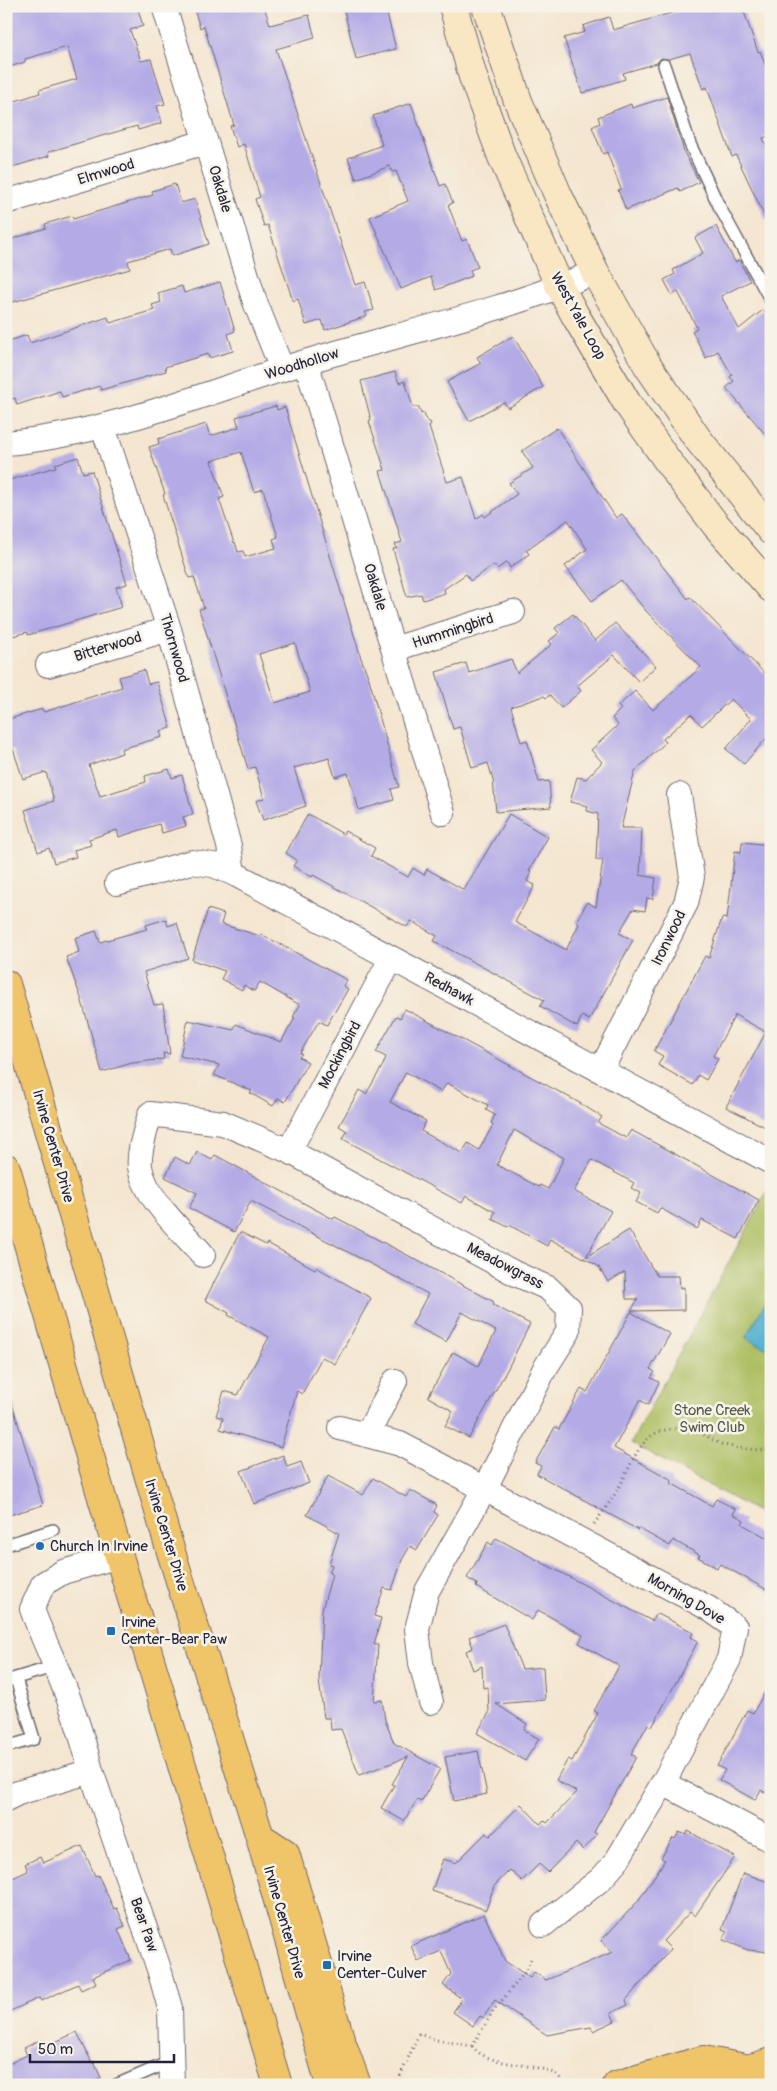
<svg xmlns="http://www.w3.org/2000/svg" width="777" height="2091" font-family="Pangolin,sans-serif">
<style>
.green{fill:#adbf63;stroke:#68704f}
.water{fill:#52b0d1;stroke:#3a6986}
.building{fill:#b3aae6;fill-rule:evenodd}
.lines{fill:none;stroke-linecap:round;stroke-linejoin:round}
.service-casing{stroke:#6c676f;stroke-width:14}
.minor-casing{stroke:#6c676f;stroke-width:26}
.secondary-casing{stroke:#6c676f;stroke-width:30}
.primary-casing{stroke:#6c676f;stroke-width:30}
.path{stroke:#6c676f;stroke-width:3;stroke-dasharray:1 4;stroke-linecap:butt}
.service{stroke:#fff;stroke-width:11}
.minor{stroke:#fff;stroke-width:24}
.secondary{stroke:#f9e7c3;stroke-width:28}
.primary{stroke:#f0c469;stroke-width:28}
.poi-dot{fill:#1f6fb2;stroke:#f7f3e8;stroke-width:2}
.labels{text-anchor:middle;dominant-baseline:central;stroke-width:5;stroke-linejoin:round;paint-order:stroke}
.street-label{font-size:15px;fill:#22223b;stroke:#f7f3e8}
.park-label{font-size:15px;fill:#535949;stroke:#f7f3e8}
.poi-label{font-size:15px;fill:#22223b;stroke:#f7f3e8;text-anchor:start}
</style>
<rect width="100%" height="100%" fill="#f7f3e8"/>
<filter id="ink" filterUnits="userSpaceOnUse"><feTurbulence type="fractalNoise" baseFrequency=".02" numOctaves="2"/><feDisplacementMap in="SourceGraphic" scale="10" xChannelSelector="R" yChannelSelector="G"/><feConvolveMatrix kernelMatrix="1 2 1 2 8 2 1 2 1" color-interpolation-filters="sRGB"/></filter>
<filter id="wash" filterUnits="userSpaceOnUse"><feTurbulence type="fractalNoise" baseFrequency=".0096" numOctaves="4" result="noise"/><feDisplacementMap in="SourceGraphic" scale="20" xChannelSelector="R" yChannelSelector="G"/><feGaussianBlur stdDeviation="1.12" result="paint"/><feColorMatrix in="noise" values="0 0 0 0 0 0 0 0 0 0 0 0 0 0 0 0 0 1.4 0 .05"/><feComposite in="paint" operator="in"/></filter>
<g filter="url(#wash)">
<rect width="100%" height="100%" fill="#f4e6d0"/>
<!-- green -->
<path class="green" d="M769,1188l2,1v330l-140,-76z"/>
<!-- water -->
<path class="water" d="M771,1292v59l-25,-13z"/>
<g id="blocks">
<!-- building -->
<path class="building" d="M6,6h131l6,20 -13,4 11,31 10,-2 14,45 -8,2 5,17 -24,7 -1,-4 -32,9 -57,17 1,4 -43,13v-65l34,-11 -1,-3 38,-11 -10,-32 -42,12v3l-19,6z
M193,6h71l6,19 39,-10 6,23 -39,11 79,236 10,-3 9,28 -9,2 2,4 -42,14 -3,-10 -16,5 -8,-26 -5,2 -25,-76 -4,1 -9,-27 5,-2 -16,-53 -7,3 -7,-21 4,-1 -30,-99 -4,2z
M343,6h42l11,43 -40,10z
M676,6h66l16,46 2,-1 11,29v55l-8,3 8,18v74l-35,-75 -4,2 -25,-70 -4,2 -13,-36 -21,6 -8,-1 -4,5 -34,10 2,6 -43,14 -18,-55 21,-6 -2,-6 26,-9 4,13 65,-19z
M667,97l17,55 15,30 -19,10 -2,-4 -52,22 -8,-20 3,-1 -10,-26 -4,-11 -4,2 -11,-27 8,-4 -2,-6 33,-13 1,4z
M411,103l29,83 5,-2 8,19 -5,2 14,36 5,-2 11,28 -8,3 2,6 -36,14 -5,-13 -30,12 -31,-72 38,-16 -12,-30 -4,1 -2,-6 -34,13 -8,-21 34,-13 -9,-29z
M175,184l6,19 14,-4 14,45 -37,12 -2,-7 -42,12 2,8 -124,35v-63l40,-13 -1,-4 27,-8 1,3 80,-24 -1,-4z
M716,226l19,36 4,-2 11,21 -29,15 18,33 24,-19 8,9v122l-45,-53 8,-7 -4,-4 2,-2 -14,-24 -12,7 -14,-27 5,-3 -19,-36 -6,3 -8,-15 11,-6 -2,-4 30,-17 -8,-15z
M220,282l15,49 -7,3 5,17 -24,7 -1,-4 -43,13 1,4 -65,19 -1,-4 -38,11 -2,-6 -43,14 -2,-7 -9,3v-59l21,-7 3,8 78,-26 2,6 44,-13 -2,-5 9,-3 -3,-9 24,-7 2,7z
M513,336l30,51 -35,21 -4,-6 -35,19 -22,-39 34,-19 -4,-6z
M395,372l4,11 6,-2 8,26h6l2,7 3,-1 2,7 5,3 -2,4 18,55 16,-5 13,42 7,-5 2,3 32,-23 -8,-11 24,-15 -11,-17 35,-23 59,90 6,-4 66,85 2,-2 81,83v53l-27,31 -18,-15 25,-30 -20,-20 -29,27 -11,-12 -28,25 3,3 -31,29 -14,57h21l-2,47 16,3 -3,21 -6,-1 -2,13 -12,-2 -14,24 14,7 -44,80 -7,-4 -5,11 -37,-21 4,-6 -110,-59 3,-5 -26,-15 -4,6 -94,-52 -1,2 -19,-11 4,-6 -11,-7 22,-39 35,20 2,-3 30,17 -4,8 37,21 5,-9 11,7 3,-6 37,21 45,-76 39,23 -19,34 2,1 -4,9 8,4 -20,37 51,28 13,-26 -3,-2 11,-20 9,5 7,-47h-7l2,-46 -11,-3 1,-5 -18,-4 7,-25 9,2 16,-17 -11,-12 27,-25 -6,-7 9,-9 -3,-3 17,-15 18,19 48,-43 -55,-56 -25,-31 -29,21 -27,-35 22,-17 -19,-29 -42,30 3,4 -19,14 -3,-6 -10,7 -3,-4 -24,16 -4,-7 -22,15 1,4 -22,7 -2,-6 -14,3 -14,-48 4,-1 -2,-4 7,-2 -22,-71 5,-1 -16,-49 2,-1 -10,-39z
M276,406l1,4 8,-3 76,251 8,21 30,108 -8,2 3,11 -35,10 -11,-37 -13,4 -6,-19 -35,10 12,38 -43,14 -7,-19 8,-3 -9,-31 -7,2 -49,-160 5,-1 -10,-31 -5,1 -26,-83 2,-1 -16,-47 10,-3 -1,-5 48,-15 4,12 29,-9 -3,-10zM241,452l13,40 9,-3 15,48 -5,2 3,9 -31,9 -2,-6 -5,1 -3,-10 -1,1 -15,-44 5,-2 -13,-36zM295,643l15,49 -35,11 -16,-49z
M78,457l5,16 9,-2 35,113 -11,3 6,20 -94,28 -1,-3 -21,6v-157l50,-14 -1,-3z
M573,614l22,27 20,-18 41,43 -17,16 -25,-27 -37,31 4,5 -20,17 -11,-13 -4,3 -2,-2 -33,11 10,35 6,-2 12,42 10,-1 2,26 -55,5 -3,-32 -5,-17 -16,5 -12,-41 -7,2 -17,-57 30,-9 3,10 42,-14 6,14 35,-29 -3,-3 10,-8 -4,-5z
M144,670l4,14 9,-2 14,46 -11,3 2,6 -41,12 1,4 -33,12 11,31 46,-14 -1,-6 24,-7 3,9 10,-3 11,39 -10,3 3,9 -24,7 -3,-9 -40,13 -2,-7 -28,9 2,6 -17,5 2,7 -22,6 -5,-15 -11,4 -13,-42 29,-9 -8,-29 -23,7 -10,-30 -4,1 -3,-9v-21l36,-11 2,3 78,-25 -3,-10z
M742,842l29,3v285l-45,-23 40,-75 -31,-17 -22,41 5,3 -12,21 -8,-5 -5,10 -35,-20 5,-9 -9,-5 51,-95 4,2 13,-40 5,1 8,-68 6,1z
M208,909l16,5 -3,10 39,12 1,-2 86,46 -4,6 5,3 -21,36 -8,-4 -19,32 2,1 -3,3 9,5 -23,40 -7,-4 -5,8 -23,-13 2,-2 -38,-16 5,-10 -39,-9 8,-36 45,10 3,-6 45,18 14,-24 -2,-1 7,-12 -40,-23 -6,9 -10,-6 -2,5 -21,-11 4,-8 -33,-11z
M166,919l2,7 9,-3 11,35 -44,14 10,33 9,-1 7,50 -7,-1 1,6 -32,4 -30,9 -21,-74 -15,-41 13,-5 -4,-14 21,-7 4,11 47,-13 -1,-4z
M405,1009l173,93 24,15 -4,6 28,15 5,-8 128,70 -21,39 -36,-19 -5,9 -37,-21 -3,5 -21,-11 5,-9 -10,-5 3,-5 -42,-23 -18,31 37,20 -25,46 43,-27 28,46h22l1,12 4,-1v23l-53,1 7,-12h-12l-1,-27 -17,10 -10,-16 -48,-27 -3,7 -38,-21 -1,2 -16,-8 3,-7 -29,-16 -4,7 -119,-64 4,-8 -8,-5 20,-36 7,4 17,-29 3,-8 -10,-5 20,-36 4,2zM406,1072l35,20 6,-9 41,22 -2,5 9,5 -4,8 2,2 -14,25 -11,-7 -6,10 -41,-22 5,-10 -36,-19zM514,1130l50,28 -16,31 -8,-4 -1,2 -42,-22z
M197,1152l15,8 3,-5 118,64 2,-2 74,39 85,46 -1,3 37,19 -22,44 -39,70 -24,-12 8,-15 -25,-14 25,-45 25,14 18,-35 -34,-19 -16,30 -34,-18 16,-30 -177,-93 -17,31 -45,-24 8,-15 -32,-16 10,-20 15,8z
M240,1232l26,13 1,-2 48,26 1,-2 55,31 -36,66 -13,-7 -20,37 -5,-3 -16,56 -61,-18 3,-11 -7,-2 8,-25 14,4 31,-58 -41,-22 1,-2 -24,-13z
M631,1312l39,22 -20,35 5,3 -4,6 8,4 -11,23 -8,-5 -26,48 58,32 -1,3 41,23 4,-7 20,10 -3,5 11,6 -2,4 29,16v52l-51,-28 -3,4 -19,-11 2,-2 -27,-15 -3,6 -32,-18v2l-101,-56 4,-8 -6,-3 20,-36 4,2 22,-40 6,3z
M6,1397h4l33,108 -37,11z
M283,1455l4,12 14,-5 8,21 -55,21 -13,-33z
M328,1476l35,19 10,-17 33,19 4,-7 27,15 -3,7 4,3 -21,35 -7,-4 -8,14 -10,30 -8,-2 -10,28 7,2 -7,27h4l-4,56 8,-1 3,20 9,23 46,26 -19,33 -4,-2 -13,21 -23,-13 13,-23 -2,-1 16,-27 -49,18 -18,-46 -10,1 -1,-12h-6l-5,-38 3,-70 10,-36 -3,-1 3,-8 -3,-1 10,-31 -32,-18z
M496,1538l156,83 4,-8 37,19 -2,5 7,4 -46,86 -4,-3 -17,30 5,3 -42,75 3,3 -14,15 -7,-7 -28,29 -9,-8 -17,17 -12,-11 -16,16 -8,24 -54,-19 11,-32 13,4 30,-30 4,3 31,-32 19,20 4,-4 3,3 30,-31 -21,-12 12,-21 4,2 26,-48 -4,-2 25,-45 -40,-23 4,-8 -45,-25 -6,10 -56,-33 1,-3 -10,-6 21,-36 4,3z
M504,1624l18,45 21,-2 2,33 -49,4 31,20 -3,6 15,9 -14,22 -48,-28 12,-20 -1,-26 -5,1 -1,-22 -9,4 -7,-19 7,-3 -4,-11z
M771,1681v115l-10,-6 -6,10 -36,-20 6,-10 -8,-4 30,-56 6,3z
M478,1751l9,43 -33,7 -9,-44z
M688,1831l47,26 -40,59 -5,-4 -27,29 8,8 -45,51 2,5 -17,8 4,8 -22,10 -2,-4 -44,8 -52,-35 -12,18 -3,-2 -7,10 -20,-14 9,-13 -19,-14 8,-11 -10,-23 -23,10 -7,-15 73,-32 21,47 25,17 4,-6 12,8 67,-28 -12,-11 37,-40 27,-41 -4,-2 12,-20 2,1 4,-7 7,3z
M82,1846l13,30 3,-1 16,34 3,-1 8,18 -7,3 13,31 -38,17 3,6 -15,7 -3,-6 -37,17 -2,-3 -33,15v-132l22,-10 -3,-7 15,-7 3,6z
M743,1873l28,10v69l-23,-2 -25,-10 4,-9 -5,-2z
M77,2032l15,31 2,-1 7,16 -14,7h-81v-20l21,-10 -3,-7 14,-7 4,7z"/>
</g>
</g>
<g filter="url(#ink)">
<use href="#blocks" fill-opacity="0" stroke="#6c676f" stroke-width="1"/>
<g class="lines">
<!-- service casing -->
<g class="service-casing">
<path id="service" d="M664,65l26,79 29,62 52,95
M6,1545l47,-15
M6,1681l50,-15
M6,1747l28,-8 -18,-60
M116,2085l56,-24"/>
</g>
<!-- minor casing -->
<g class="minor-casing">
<path id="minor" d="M164,6l91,296 27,67
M6,202l199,-60
M306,362l137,451
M103,427l66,202 60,217 4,27
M6,443c103,-9 201,-51 299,-81 97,-29 197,-50 290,-90
M394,649l119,-37
M48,665l121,-36
M117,883l75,-21 21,3 20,8 538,289
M601,1070l85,-167 6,-26 -13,-82
M289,1151l102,-192
M203,1255c-20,-23 -58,-57 -63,-88 -2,-16 6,-37 10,-53l73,9 66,28 227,123 32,14 21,20 -1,24 -24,38 -59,118 -58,103 -10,38 4,34 10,39
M340,1428l60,16 308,164 27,19 -6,32 -66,124 -47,79 -15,17 -58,46
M367,1435l28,-54
M91,1771l68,198 11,39 2,77
M663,1783l108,57
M6,1799l12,-6 73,-22c-6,-24 -13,-48 -22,-71 -11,-31 -26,-60 -37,-91l11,-25 20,-12 56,-16"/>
</g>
<!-- secondary casing -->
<g class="secondary-casing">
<path id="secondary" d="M453,6l20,71 29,80 58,130 15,28 52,88 42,60 46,61 56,64
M486,6l32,95 40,94 37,77 53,94 49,72 74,93"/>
</g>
<!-- primary casing -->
<g class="primary-casing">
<path id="primary" d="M6,984l161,555 93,298 70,248
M6,1168l113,388 159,529
M260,1837l25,16 55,185 17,47
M617,2085l86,-25 47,9
M695,2085l76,-23"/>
</g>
<!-- path -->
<path class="path" d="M594,1524c8,-11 17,-23 24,-35 21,-38 25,-70 79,-57 9,2 16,9 24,12 16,5 33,6 50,6
M472,2046c18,26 84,12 92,39
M396,2085l23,-51 18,6 35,6 22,-36 32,-39 6,-15"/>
<!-- service -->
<use href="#service" class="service"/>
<!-- minor -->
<use href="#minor" class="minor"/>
<!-- secondary -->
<use href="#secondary" class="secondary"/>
<!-- primary -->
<use href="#primary" class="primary"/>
</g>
</g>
<!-- markers -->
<g class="poi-dot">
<circle cx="40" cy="1546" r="5"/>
<rect x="106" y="1626" width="10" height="10" rx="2.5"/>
<rect x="322" y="1960" width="10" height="10" rx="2.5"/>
</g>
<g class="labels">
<!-- street labels -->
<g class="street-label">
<text transform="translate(106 172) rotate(-17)">Elmwood</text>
<text transform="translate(220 189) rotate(73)">Oakdale</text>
<text transform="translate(578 316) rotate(61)">West Yale Loop</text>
<text transform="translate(302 364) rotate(-17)">Woodhollow</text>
<text transform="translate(375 587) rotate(73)">Oakdale</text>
<text transform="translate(453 631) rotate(-18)">Hummingbird</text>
<text transform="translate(108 647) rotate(-17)">Bitterwood</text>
<text transform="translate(174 648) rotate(74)">Thornwood</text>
<text transform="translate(669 938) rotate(-64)">Ironwood</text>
<text transform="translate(449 989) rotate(28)">Redhawk</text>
<text transform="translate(340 1055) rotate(-62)">Mockingbird</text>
<text transform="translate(53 1146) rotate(74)">Irvine Center Drive</text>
<text transform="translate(505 1266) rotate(27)">Meadowgrass</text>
<text transform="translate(166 1535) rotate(73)">Irvine Center Drive</text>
<text transform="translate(686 1599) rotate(30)">Morning Dove</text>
<text transform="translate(284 1922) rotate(74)">Irvine Center Drive</text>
<text transform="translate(144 1925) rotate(71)">Bear Paw</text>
</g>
<!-- park labels -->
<g class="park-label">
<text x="712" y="1410">Stone Creek<tspan x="712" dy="17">Swim Club</tspan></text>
</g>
<!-- poi labels -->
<g class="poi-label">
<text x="50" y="1546">Church In Irvine</text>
<text x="121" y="1622">Irvine<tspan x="121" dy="17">Center-Bear Paw</tspan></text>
<text x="337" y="1956">Irvine<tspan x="337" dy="17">Center-Culver</tspan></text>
</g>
</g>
<!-- margin -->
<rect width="777" height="2091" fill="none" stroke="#f7f3e8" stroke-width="25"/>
<!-- scale -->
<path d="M30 2054v8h144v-8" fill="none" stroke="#22223b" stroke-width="2.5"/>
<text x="38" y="2054" font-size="15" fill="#22223b" stroke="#f7f3e8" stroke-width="4" paint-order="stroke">50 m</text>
</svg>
